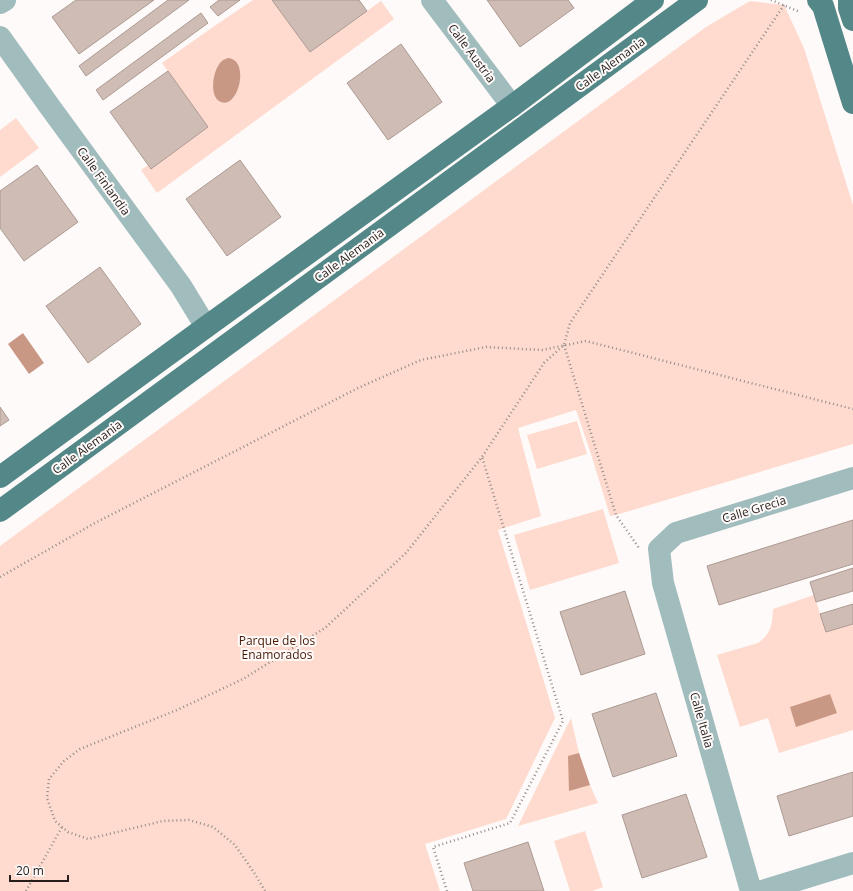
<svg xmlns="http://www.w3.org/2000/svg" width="853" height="891" font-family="'Open Sans',sans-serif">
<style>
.green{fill:#fedbce}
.water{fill:#c99884}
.building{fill:#cfbcb5;stroke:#ac9a92}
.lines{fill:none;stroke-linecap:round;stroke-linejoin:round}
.path{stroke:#928c8a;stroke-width:2.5;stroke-dasharray:1 3;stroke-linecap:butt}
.minor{stroke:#a1bcbd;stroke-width:22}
.major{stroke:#538788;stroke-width:22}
.labels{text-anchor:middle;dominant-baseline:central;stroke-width:4;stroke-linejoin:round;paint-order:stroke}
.street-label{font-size:12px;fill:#251e1b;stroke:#fefaf9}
.park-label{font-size:12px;fill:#471a05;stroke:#fefaf9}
</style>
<rect width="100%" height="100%" fill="#fefaf9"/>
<!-- green -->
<path class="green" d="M253,0h19l38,52 71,-51 13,18 -237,174 -16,-23 7,-5 3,4 57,-42 -46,-64 51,-36z
M750,1l34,4 20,43 49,157v239l-237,71 -6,1 -19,-62 -15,-44 -58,18 23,88 -43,14 57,188 -49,101 -81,25 15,47h-440v-345l706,-519z
M16,118l23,30 -39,29v-47z
M577,421l10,33 -50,15 -10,-34z
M603,509l16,54 -89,27 -16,-55z
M814,595l12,37 27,-8v106l-74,23 -11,-35 -28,9 -23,-72 41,-12c14,-10 14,-19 15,-34z
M571,718l8,35 11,32 8,18 -80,23z
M585,831l18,56 -11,4h-22l-16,-50z"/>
<!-- water -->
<path class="water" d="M228,58c22,1 11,51 -7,44 -13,-5 -8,-34 1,-41 2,-2 4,-2 6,-3z
M23,333l21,30 -15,11 -21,-30z
M830,694l7,19 -41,14 -6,-20z
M579,753l11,32 -21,6 -1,-35z"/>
<!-- building -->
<path class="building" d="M76,0h78l-75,54 -27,-37z
M168,0h21l-103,76 -7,-10z
M219,0h21l-22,16 -8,-9z
M272,0h87l8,11 -57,41z
M487,0h81l6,8 -54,39z
M201,13l7,10 -105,77 -7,-10z
M401,44l41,58 -54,38 -41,-57z
M168,71l40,56 -57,42 -41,-57z
M240,160l41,57 -54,39 -41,-57z
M37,165l41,57 -54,39 -24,-33v-37z
M100,267l41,57 -53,39 -42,-57z
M0,407l9,13 -9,6z
M853,520v44l-134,41 -12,-39z
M853,568v23l-37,11 -6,-20z
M625,591l20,63 -64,21 -21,-63z
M853,604v20l-27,8 -6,-18z
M656,693l21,63 -64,21 -21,-63z
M853,772v44l-64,20 -12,-40z
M686,794l21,63 -65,21 -20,-63z
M528,842l16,49h-71l-9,-28z"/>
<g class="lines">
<!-- path -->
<path class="path" d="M771,0l29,12
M564,345l52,170 23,33
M0,577l95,-54 263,-135 63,-28 65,-13 56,3 44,-9 267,68
M26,891l36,-64
M265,891l-10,-17 -20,-29 -22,-18 -24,-7 -26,1 -75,18 -20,-7 -13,-11 -8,-23 2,-19 15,-18 16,-12 97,-39 66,-31 82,-51 81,-75 76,-96 62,-94 20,-18 6,-22 214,-318
M447,891l-14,-44 77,-24 53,-102 -81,-264"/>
<!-- minor -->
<path class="minor" d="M432,0l80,106
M0,3l5,-3
M0,37l50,70 131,179 25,41
M751,891l-88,-308 -4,-34 17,-16 177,-55
M762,891l91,-28"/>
<!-- major -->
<path class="major" d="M818,0l5,6 30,97
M849,0v8l4,12
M0,477l206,-150 306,-221 141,-106
M0,511l697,-511"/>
</g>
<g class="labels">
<!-- street labels -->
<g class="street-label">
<text transform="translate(472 53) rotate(53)">Calle Austria</text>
<text transform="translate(610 64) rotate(-36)">Calle Alemania</text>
<text transform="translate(104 181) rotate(54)">Calle Finlandia</text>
<text transform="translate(349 255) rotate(-36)">Calle Alemania</text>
<text transform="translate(87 447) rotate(-36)">Calle Alemania</text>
<text transform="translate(754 509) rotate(-17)">Calle Grecia</text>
<text transform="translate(702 720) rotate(74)">Calle Italia</text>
</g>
<!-- park labels -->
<g class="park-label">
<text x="277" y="640">Parque de los<tspan x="277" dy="14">Enamorados</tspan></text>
</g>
</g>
<!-- scale -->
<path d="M10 875v6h58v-6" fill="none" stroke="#251e1b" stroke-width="2"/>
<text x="16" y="875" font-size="12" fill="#251e1b" stroke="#fefaf9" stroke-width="3" paint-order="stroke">20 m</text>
</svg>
